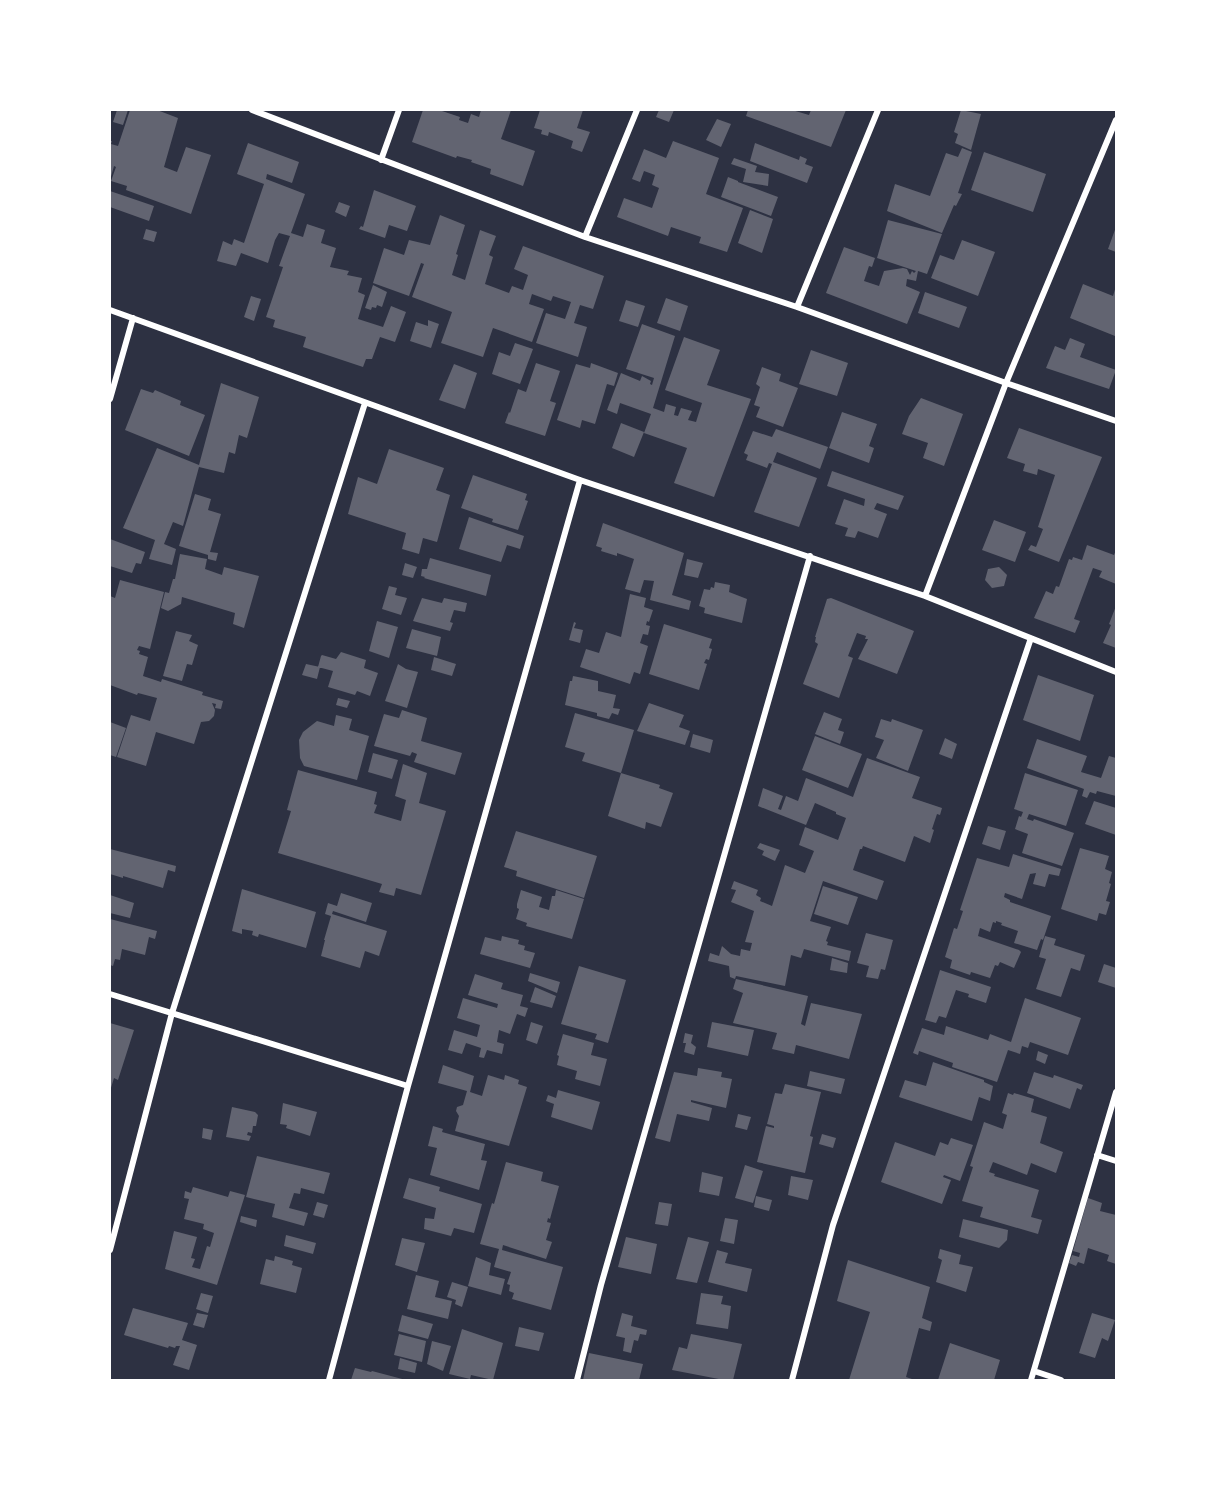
<svg xmlns="http://www.w3.org/2000/svg" width="1226" height="1490" font-family="Karla,sans-serif">
<style>
.building{fill:#626471}
.lines{fill:none;stroke-linecap:round;stroke-linejoin:round}
.minor{stroke:#fff;stroke-width:6}
</style>
<rect width="100%" height="100%" fill="#2d3142"/>
<!-- building -->
<path class="building" d="M117,110h11l-5,15 -10,-3z
M130,110h27l21,8 -14,49 13,5 9,-25 25,8 -20,59 -65,-24 1,-4 -16,-5 5,-14 -2,-1 -4,14v-39h2l-1,3 7,2z
M423,110h16l21,7 -1,3 9,3 3,-9 8,3 2,-7h30l-10,29 34,12 -12,35 -33,-12 1,-5 -20,-7 1,-2 -15,-4 -1,2 -44,-16z
M540,110h43l-6,18 13,4 -8,20 -11,-4 2,-7 -24,-9 -1,4 -7,-2 1,-4 -8,-2z
M659,110h15l-5,12 -13,-5z
M748,110h44l17,5 2,-5h35l-15,37 -85,-31z
M961,110l20,4 -10,36 -16,-7 3,-9 -4,-2z
M717,119l14,5 -10,23 -15,-7z
M673,141l46,17 -13,36 37,14 -16,44 -28,-9 2,-6 -30,-10 -3,9 -51,-19 7,-19 28,10 7,-20 -7,-3 3,-10 -11,-4 -4,11 -8,-3 12,-30 22,9z
M248,143l51,19 -7,21 -25,-9 -1,5 39,15 -14,39 12,4 4,-13 18,6 -4,13 15,5 -6,19 19,4 -2,4 15,3 -4,14 7,3 -7,24 25,8 8,-21 15,6 -11,30 -15,-5 -8,22h-6l-3,8 -60,-20 3,-10 -33,-10 2,-7 -9,-3 17,-50 -4,-1 11,-30 -11,-3 -4,7 -7,23 -27,-10 -5,13 -19,-5 6,-20 9,4 2,-6 10,4 20,-59 -27,-10z
M755,143l44,17 1,-4 7,3 -2,5 8,3 -6,16 -57,-22z
M962,148l10,4 -14,41 4,1 -6,12 -2,-1 -12,28 -55,-22 8,-27 35,12 16,-43 12,4z
M984,152l62,22 -13,38 -62,-22z
M734,158l23,8 -2,6 14,2 -1,12 -25,-4 3,-13 -15,-5z
M728,177l10,4v1l40,15 -7,19 -50,-19z
M374,190l42,16 -9,25 -18,-6 -4,13 -26,-9 2,-3 2,1z
M110,191l44,15 -5,15 -39,-14z
M339,202l11,4 -4,11 -11,-5z
M750,210l23,9 -11,34 -24,-10z
M440,215l25,10 -9,29 2,1 -6,20 13,5 15,-50 16,6 -7,19 4,2 -8,27 24,9 3,-7 11,4 5,-15 -14,-6 9,-23 81,30 -11,33 -13,-4 -6,18 13,4 -9,30 -42,-14 10,-30 19,6 6,-17 -18,-6 -2,5 -19,-7 -3,10 15,5 -12,33 -39,-14 -10,29 -42,-14 11,-31 -40,-15 12,-33 -3,-1 -12,33 -36,-13 11,-35 20,7 5,-15 21,5z
M888,220l54,14 -15,40 -9,-3 -2,10 -9,-2 -1,7 14,6 -13,32 -81,-31 18,-46 31,11 -3,9 -3,-1 -5,15 15,5 5,-15 19,-3 4,1 3,6 2,-4 2,2 2,-2 -39,-13z
M1116,227v25l-8,-3z
M146,229l11,3 -3,10 -11,-3z
M962,240l33,12 -17,44 -47,-18 9,-23 14,5z
M1083,284l30,12 3,-10 -1,50 -45,-18z
M373,285l14,7 -5,15 -5,-2 -1,3 -4,-1 -1,3 -6,-2z
M925,292l42,15 -8,21 -41,-15z
M251,296l10,3 -7,22 -10,-4z
M666,298l22,8 -8,25 -23,-8z
M626,300l19,6 -7,21 -19,-6z
M428,320l11,4 -8,24 -21,-7 6,-19 12,4z
M642,324l33,12 -22,72 11,4 2,-8 10,3 -2,8 4,1 3,-8 11,3 -4,9 8,2 6,-19 -37,-13 19,-53 36,13 -13,35 44,14 -37,98 -40,-14 13,-35 -43,-15 7,-19 -31,-11 -3,11 -10,-4 14,-37 19,8 2,-5 9,5 -1,3 2,1 2,-7 -28,-9z
M1070,338l15,6 -5,13 36,13 -7,19 -63,-21 9,-22 10,4z
M515,343l18,6 -13,35 -28,-10 7,-22 11,4z
M811,350l37,13 -11,33 -38,-12z
M536,363l24,8 -10,30 6,2 -11,33 -40,-13 4,-11 1,1 8,-24 8,3z
M591,363l27,10 -4,13 -7,-2 -12,40 -13,-4 -2,8 -23,-8 19,-56 14,4z
M454,364l23,9 -12,36 -26,-9z
M762,367l19,7 -2,7 19,7 -15,39 -27,-10 4,-10 -6,-2 6,-18 -4,-3z
M221,383l38,14 -12,41 -8,-3 -4,19 -6,-2 -5,21 -25,-6 -16,59 -10,-4 -9,22 12,5 -4,16 -23,-6 6,-19 -32,-12 34,-80 42,17z
M141,389l12,4 2,-3 26,11 -1,4 25,10 -16,41 -64,-26z
M921,398l42,16 -19,52 -21,-8 5,-15 -26,-9 7,-18z
M842,412l35,12 -8,22 5,2 -5,15 -40,-15z
M621,423l23,9 -10,25 -22,-9z
M1019,428l83,29 -43,105 -31,-12 3,-5 5,2 7,-18 -5,-2 17,-52 -17,-6 -1,6 -14,-4 2,-7 -18,-6z
M776,429l52,18 -8,22 -43,-17 -4,10 44,16 -18,49 -45,-15 18,-48 -3,-1 -2,5 -21,-8 2,-5 -4,-2 9,-22 19,6z
M389,449l55,19 -8,22 14,5 -13,47 -14,-4 -4,16 -17,-5 4,-16 -58,-19 10,-37 19,7z
M832,471l72,25 -6,14 -21,-7 -3,6 13,5 -9,24 -20,-7 -3,7 -10,-2 3,-8 -13,-4 9,-25 20,7 1,-7 -38,-13z
M473,475l54,19 -2,6 3,1 -10,29 -26,-8 1,-3 -32,-11z
M195,494l16,5 -3,11 13,4 -11,38 8,1 -2,8 -8,-2v-4l-29,-9z
M469,517l55,19 -4,13 -13,-4 -6,17 -42,-13z
M994,520l32,12 -11,30 -33,-12z
M603,523l81,30 -12,42 19,6 -2,9 -39,-10 4,-19 -10,-1 -4,13 -15,-4 9,-30 -17,-6v3l-16,-5 1,-3 -6,-2z
M110,539l35,13 -4,12 -5,-1 -4,10 -22,-7z
M1087,545l27,10 2,-5v34l-17,-7 3,-6 -9,-3 -19,51 6,2 -5,12 -41,-15 12,-27 7,3 3,-8 3,1 10,-28 3,1 1,-3 9,3z
M180,554l27,5 -2,10 17,6 2,-8 35,9 -15,52 -11,-4 2,-11 -53,-16 -1,7 -13,7 -7,-3 4,-16 4,1 4,-14h2z
M430,558l61,17 -5,21 -62,-18 1,-1 -4,-1 1,-7h5z
M687,559l16,4 -5,15 -14,-3z
M405,563l12,4 -4,11 -11,-3z
M999,567l8,8 -3,11 -12,2 -7,-8 3,-11z
M120,580l44,12 -14,57 -11,-3 -2,4 3,1 -1,3 9,3 -5,19 18,6 1,-3 41,13 -1,3 21,6 -2,8 -6,-1 1,-4 -4,-1 3,7 -1,6 -5,5 -8,1 -7,22 -38,-12 -10,34 -29,-9 14,-42 19,6 7,-23 -19,-5 -1,2 -27,-10v-89l5,2z
M715,582l15,3 -1,7 18,7 -5,24 -38,-10 1,-5 -6,-2 5,-17 6,1 1,-3 3,1z
M389,586l8,2 -2,7 12,3 -6,17 -19,-6z
M630,594l16,4 -2,9 9,3 -4,12 -2,-1 -1,4 4,1 -2,9 -5,-1 -3,9 8,3 -8,28 -6,-2 -4,12 -50,-17 6,-18 13,4 7,-21 15,5z
M422,598l20,5 2,-5 23,5 -2,9 -11,-2 -4,12 3,1 -3,8 -37,-10z
M831,598l83,33 -17,43 -39,-15 10,-20h-3l1,-3 -9,-3 -9,23 5,2 -14,40 -36,-14 15,-40 -3,-2 1,-5h-1l12,-38z
M1116,606v42l-13,-5 8,-18 -2,-1z
M377,621l21,6 -9,31 -20,-7z
M574,622l2,1 -2,5 9,2 -3,13 -11,-3z
M664,624l48,15 -3,9 3,1 -3,11 -3,-1 -2,4 3,1 -8,26 -50,-16z
M412,629l29,8 -4,19 -31,-8z
M176,631l16,4 -3,6 9,4 -6,20 -5,-1 -5,17 -19,-5z
M341,652l25,8 -2,8 14,5 -8,23 -13,-5 -2,4 -27,-8 5,-16 -15,-4 3,-11 1,-1 14,4z
M434,657l22,7 -4,12 -21,-6z
M306,664l14,3 -3,12 -15,-4z
M398,664l8,5 12,3 -11,36 -22,-7z
M1038,675l56,20 -14,46 -57,-21z
M573,676l25,5v10l18,4 -3,13 7,1 -2,6 -6,-2 -3,6 -12,-3v-3l-32,-8 5,-24h2z
M338,698l12,3 -3,7 -11,-3z
M649,703l35,12 -5,12 11,4 -5,14 -48,-14z
M402,710l25,8 -6,23 41,12 -7,22 -41,-13 3,-8 -5,-2 -2,4 -36,-10 10,-32 15,4z
M824,712l18,7 -4,11 6,2 -4,12 -25,-10z
M575,713l59,17 -13,43 -39,-12 3,-8 -20,-6z
M336,715l16,4 -3,11 20,6 -12,44 -53,-14 -4,-8 -1,-18 4,-8 14,-11 17,5z
M881,719l10,3 1,-3 31,11 -15,41 -32,-13 8,-18 -9,-3z
M110,722l16,6 -10,29 -6,-2z
M693,734l20,6 -3,13 -20,-6z
M815,736l47,18 -14,34 -46,-18z
M945,738l12,6 -5,15 -13,-5z
M1037,739l50,17 -6,16 20,6 8,-22 7,2v38l-19,-5 -1,3 -6,-2 -3,6 -5,-2 2,-7 -57,-21z
M373,753l25,7 -6,19 -24,-7z
M867,758l53,19 -8,21 30,10 -2,7 -3,-1 -5,15 2,1 -4,13 -16,-7 -9,26 -42,-16 -1,3h-2l-7,21 31,11 -7,19 -54,-19 -13,40 21,6 -5,14 2,1 -1,3 24,6 -2,10 -45,-12 -3,9 -10,-3 -6,31 -49,-10 -1,3 -5,-2 -1,-11 -21,-5 2,-8 9,3 3,-10 9,8 9,2 1,-7 9,2 2,-8 -7,-1 9,-31 -23,-9 5,-12 -5,-1 3,-8 24,9 -2,5 5,3 -1,3 12,5 13,-41 20,8 9,-22 -15,-6 6,-18 33,13 8,-22 -10,-4v-2l-21,-9 -9,22 -48,-19 5,-18 20,8 -5,13 3,1 5,-14 12,5 8,-23 47,19z
M403,764l24,9 -8,30 27,8 -25,84 -25,-7 -2,8 -15,-4 3,-8 -104,-31 13,-42 -4,-1 11,-40 79,22 -3,12 3,1 -3,8 27,8 5,-21 -11,-4z
M621,773l39,12 -1,3 14,5 -12,34 -15,-5 -1,7 -37,-13z
M1025,773l53,17 -12,36 -37,-12 -2,5 6,2 1,-2 40,14 -12,33 -40,-13 6,-19 -13,-5 4,-13 2,1 2,-5 -9,-3z
M1094,801l22,7v27l-31,-11z
M988,826l18,5 -6,19 -18,-6z
M516,831l81,25 -13,42 -68,-22 1,-5 -13,-4z
M760,843l20,7 -5,11 -13,-6 2,-4 -7,-3z
M1080,848l29,8 -4,13 7,3 -3,11 2,1 -5,17 4,1 -4,13 -7,-2 -2,8 -36,-12z
M110,849l66,17 -1,6 -7,-2 -5,18 -40,-12v2l-13,-4z
M1013,854l48,15 -2,7 -10,-2 -4,13 -12,-3 3,-11 -6,1 -8,25 -17,-6 -1,4 6,3v2l41,14 -8,24 -2,-1 -4,11 -23,-7 4,-12 -17,-6 1,-2 -6,-2v2l-3,-1 -3,10 -10,-4 -2,8 41,14 2,2 -7,16 -14,-6 -2,4 -3,-1 -5,13 -19,-6 -1,3 -20,-7 2,-8 -7,-3 9,-29 3,1 6,-18 -3,-1 17,-52 32,9z
M823,886l35,11 -10,28 -34,-11z
M242,889l74,23 -10,36 -47,-14 -1,3 -6,-2 1,-4 -11,-2v5l-10,-3z
M521,890l21,7 -3,10 10,3 3,-14h3l1,-6 28,9 -12,40 -46,-13 1,-3 -11,-4 3,-10 -2,-1v-4z
M341,893l31,10 -6,19 -33,-11 -1,3 55,17 -8,25 -14,-5 -5,17 -39,-12 4,-16h-1l7,-24 -6,-2 3,-11 9,3z
M110,895l24,8 -4,15 -20,-5z
M110,919l47,12 -2,8 -6,-2 -4,18 -23,-6 -2,11 -5,-1 -2,7 -3,-1z
M866,933l27,7 -8,30 -4,-1 -3,10 -12,-2 3,-11 -12,-3z
M502,936l17,4 -1,4 7,2 -1,4 11,3 -5,15 -50,-14 5,-17 16,4z
M1045,936l11,3 -2,6 31,10 -5,16 -9,-3 -10,29 -25,-8 10,-30 -7,-2z
M832,958l16,5 -1,10 -17,-3z
M1104,964l12,4v20l-18,-6z
M579,966l47,14 -18,63 -13,-4 2,-5 -36,-10z
M940,970l51,17 -5,16 -18,-6 1,-3 -13,-4 -10,28 -7,-2 -3,7 -11,-3z
M530,973l30,9 -3,11 -29,-12z
M475,974l28,9 -2,6 22,6 -3,11 8,2 -3,9 -8,-3 -7,20 -11,-4 -2,12 7,2 -2,10 -15,-4 -3,8 -5,-1 2,-9 -15,-5 -4,11 -14,-4 6,-20 23,7 3,-12 -23,-7 6,-20 34,10 1,-4 -30,-9z
M736,979l72,17 -7,28 4,2 6,-23 51,11 -13,45 -53,-14 -2,9 -22,-5 5,-16 -44,-10 10,-30 -10,-4z
M535,987l21,9 -4,12 -22,-6z
M1025,998l56,20 -13,37 -38,-13 -2,6 -6,-2 -2,8 -12,-4 -11,32 -45,-15 1,-4 -34,-12 -1,4 -5,-2 9,-25 22,7 2,-9 42,14 2,-6 21,8z
M531,1022l12,4 -6,18 -11,-4z
M712,1022l42,8 -6,26 -41,-9z
M110,1023l24,7 -16,50 -4,-2 -4,13z
M685,1033l8,2 -2,8 5,4 -2,8 -10,-3 2,-9h-3z
M563,1034l31,9 -3,12 16,4 -7,27 -25,-7 2,-8 -20,-6 2,-9 -2,-1z
M1038,1051l10,4 -3,9 -9,-4z
M933,1062l51,18v2l9,4 -3,15 -11,-4 -7,24 -73,-24 6,-17 21,6z
M443,1065l31,11 -4,16 12,4 6,-21 16,5 1,-5 14,5 -1,4 9,3 -18,59 -54,-15 4,-15 -3,-5 1,-4 6,-2 4,-14 -29,-8z
M698,1068l24,4 -1,5 11,2 -6,29 -35,-8v2l21,6 -3,13 -32,-7 -7,28 -15,-4 19,-66 23,4z
M810,1071l35,8 -4,15 -34,-8z
M1034,1072l19,6 1,-3 29,10 -2,5 -4,-2 -7,21 -43,-16z
M785,1084l36,8 -11,44 3,1 -8,36 -48,-11 9,-36 8,2v-2l-7,-2 8,-31 7,1z
M558,1090l42,12 -8,28 -41,-13 3,-13 -8,-3 2,-6 8,3z
M1008,1093l5,2 1,-2 20,6 -3,13 16,5 -7,26 23,9 -7,21 -25,-10 -4,12 -34,-13 -4,10 6,2 -1,2 45,14 -8,27 11,3 -4,14 -58,-17 3,-10 -21,-6 11,-34 -3,-1 14,-44 19,7 4,-14 -5,-2z
M283,1103l34,9 -7,24 -24,-8 1,-3 -7,-1z
M232,1107l23,5 3,3 -2,11h-3l-1,7 -4,-1 -1,3 4,1 -2,5 -23,-4z
M738,1114l13,3 -4,13 -12,-3z
M433,1126l10,3 -1,3 43,12 -4,16 6,1 -8,29 -49,-15 7,-27 -9,-2z
M203,1128l10,2 -2,10 -9,-2z
M822,1134l14,4 -3,10 -14,-4z
M951,1138l22,7 -13,36 -16,-6 -1,2 8,3 -9,24 -61,-22 14,-40 40,14 5,-14 8,3z
M257,1156l73,17 -6,21 -23,-6 -1,6 -6,-1 -5,15 19,5 -4,13 -32,-9 3,-13 -29,-7z
M506,1162l37,10 -2,9 18,5 -9,33 -2,-1 -1,4 4,1 -5,17 6,2 -6,17 -43,-14 -1,5 61,17 -12,43 -39,-11 2,-6 -5,-2 1,-6 -3,-1 4,-12 -17,-5 5,-18 -19,-5 12,-41 2,1z
M745,1165l18,6 -10,32 -18,-5z
M702,1172l21,5 -4,19 -20,-4z
M791,1176l22,4 -5,20 -20,-5z
M409,1178l31,9 -1,4 43,13 -8,29 -20,-5 -3,8 -27,-7 1,-11 9,1 2,-11 -33,-10z
M193,1187l35,10 2,-6 15,4 -28,90 -52,-16 9,-38 23,6 -6,21 4,1 -3,8 8,2 7,-23 3,1 4,-14 -11,-4 1,-5 -20,-5 5,-20 -5,-1 1,-7 6,2z
M756,1196l16,4 -3,11 -15,-4z
M1088,1198l14,5 -2,8 16,4v49l-9,-3 2,-6 -21,-7 -4,16 -6,-2 -2,4 -7,-3 3,-8 7,2 1,-4 -7,-2z
M317,1202l11,3 -4,13 -11,-3z
M659,1202l13,2 -4,22 -13,-2z
M241,1216l16,4 -1,7 -16,-5z
M725,1218l13,2 -4,24 -14,-3z
M963,1219l45,11 -1,10 -8,8 -40,-11z
M286,1235l30,8 -3,11 -29,-8z
M626,1237l31,7 -6,30 -33,-7z
M688,1237l21,5 -12,41 -21,-4z
M402,1238l23,5 -8,29 -22,-7z
M940,1249l21,6 -2,9 14,3 -7,25 -30,-10 6,-22 -4,-2z
M717,1250l11,3 -3,10 27,6 -5,23 -39,-10z
M275,1256l18,5 -1,4 10,3 -6,25 -36,-9 6,-25 8,2z
M476,1257l15,6 -2,12 16,4 -4,16 -33,-9z
M848,1260l82,27 -8,31 10,4 -2,9 -11,-3 -13,49 9,3h-66l21,-68 -33,-11z
M416,1275l23,6 -4,16 17,4 -4,18 -41,-10z
M452,1282l16,5 -6,20 -7,-3 1,-4 -9,-3z
M201,1293l12,3 -5,17 -12,-4z
M701,1293l22,3 -2,8 10,2 -3,23 -32,-5z
M133,1308l55,15 -6,17 15,5 -8,25 -16,-5 7,-19h-4l-1,2 -6,-2 -1,2 -44,-13z
M197,1313l11,2 -4,13 -11,-3z
M622,1313l11,3 -2,10 16,4 -1,5 -6,-1 -2,7 -4,-1 -3,13 -8,-2 2,-13 -9,-2z
M1092,1313l23,7 -7,21 -6,-3 -7,20 -16,-5z
M402,1315l31,9 -5,15 -30,-8z
M519,1327l25,6 -5,18 -24,-5z
M462,1329l41,14 -10,37 -22,-5 -1,4 -21,-5z
M399,1334l27,7 -4,21 -28,-7z
M691,1334l51,10 -9,36h-9l-52,-10 7,-23 8,2z
M432,1341l19,5 -8,25 -16,-7z
M950,1343l50,17 -6,20h-56z
M589,1353l54,11 -4,16h-56z
M400,1358l17,5 -2,10 -17,-4z
M355,1368l16,4 1,-1 34,9h-55z"/>
<g class="lines">
<!-- minor -->
<path class="minor" d="M252,110l333,127 212,70 209,76 110,38
M381,160l18,-50
M585,237l52,-127
M797,307l81,-197
M110,310l470,170 345,116 191,76
M110,399l23,-81
M925,596l81,-213 110,-263
M110,994l298,92
M1097,1155l19,6
M110,1250l62,-237 193,-610
M1034,1371l27,9
M329,1380l79,-294 172,-606
M577,1380l24,-95 209,-729
M792,1380l41,-155 198,-587
M1031,1380l85,-288"/>
</g>
<!-- border -->
<rect width="1226" height="1490" fill="none" stroke="#ffffff" stroke-width="222"/>
</svg>
